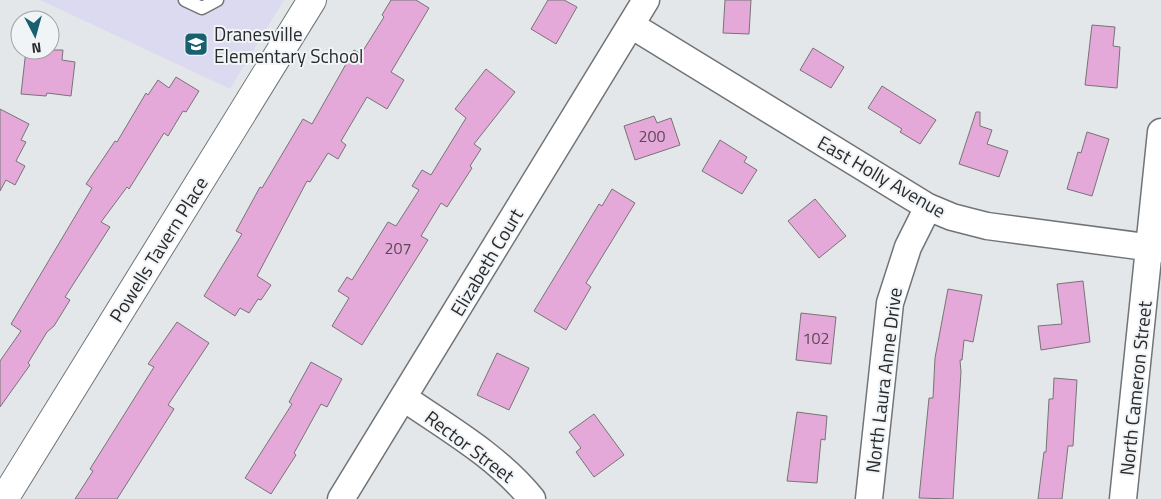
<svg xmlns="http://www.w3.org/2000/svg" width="1161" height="499" font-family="'Titillium Web',sans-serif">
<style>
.education{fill:#dcdaf0}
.building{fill:#e5a9d9;stroke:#777476}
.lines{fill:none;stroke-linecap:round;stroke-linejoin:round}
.lane-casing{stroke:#717476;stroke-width:15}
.street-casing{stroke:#717476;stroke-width:29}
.secondary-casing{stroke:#717476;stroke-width:30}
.lane{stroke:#fff;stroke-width:12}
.street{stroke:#fff;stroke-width:26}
.secondary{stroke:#fff;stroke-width:28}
.labels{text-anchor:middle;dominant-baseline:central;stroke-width:4;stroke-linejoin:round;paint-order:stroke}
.number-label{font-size:16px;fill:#584a56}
.poi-label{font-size:19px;fill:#292a2b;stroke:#f1f4f7;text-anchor:start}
.street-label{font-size:19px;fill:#292a2b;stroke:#f1f4f7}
</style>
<rect width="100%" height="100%" fill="#e4e7e9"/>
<!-- education -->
<path class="education" d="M40,0h244l-54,89z"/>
<!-- building -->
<path class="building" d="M391,0h25l13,8 -38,64 13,8 -17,29 -20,-12 -26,44 5,4 -8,14 -10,-6 -18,29 -3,-1 -50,95 14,9 -10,15 -3,-1 -9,14 -9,-5 -5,8 -31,-20 38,-62 -6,-3 24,-44 2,1 41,-69 9,5 42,-74 7,4 23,-37 -2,-2z
M548,0h16l13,7 -21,37 -25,-15z
M725,0h26l-2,34 -26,-1z
M1092,25l23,2 -2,19 7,1 -3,41 -32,-3z
M813,48l31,19 -13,21 -31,-18z
M26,50h37l-1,10 13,2 -4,34 -24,-3 -1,3 -25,-2z
M486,69l29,23 -41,52 7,5 -11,17 2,2 -25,39 -6,-4 -20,33 7,4 -66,105 -30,-19 17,-28 -11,-7 9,-14 5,3 36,-58 8,4 23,-36 -7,-4 10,-16 9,5 35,-57 -11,-9z
M176,77l23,14 -13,21 -3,-1 -15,25 -4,-3 -35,56 -2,-2 -26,35 9,5 -45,70 5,3 -16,26 -7,6 -19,31 2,2 -30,42v-46l21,-30 -10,-7 81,-136 -6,-4 29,-43 2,1 29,-49 2,2 10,-15 11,8z
M882,86l54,34 -16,24 -20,-12 2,-3 -34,-21z
M0,109l29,15 -8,16 5,2 -10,19 9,5 -10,19 -9,-5 -6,11z
M976,112h4v14l12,4 -5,14 21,7 -9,26 -40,-13z
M654,116l3,7 14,-5 9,27 -45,15 -11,-34z
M1087,132l22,7 -17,57 -25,-7 11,-37 3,1z
M720,140l27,17 -3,5 13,8 -15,24 -40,-23z
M612,189l23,14 -49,80 5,4 -25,43 -32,-19 65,-107 3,2z
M815,199l31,37 -27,22 -31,-37z
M1083,281l7,61 -49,8 -3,-24 24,-2 -5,-40z
M948,289l34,6 -9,47 -9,-2 -2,20h-2l1,12 -8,127 -34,-1 10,-100h4l2,-40z
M801,313l35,4 -5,47 -35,-4z
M177,322l32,21 -41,62 6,4 -57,90h-42l18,-28 -3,-2 64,-102 -6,-3z
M497,353l32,15 -20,42 -32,-15z
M311,362l31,17 -15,28 -6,-3 -27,49 2,2 -25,39 -26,-16 47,-74 -3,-2z
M1054,378l23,2 -4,66h-5l-6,53h-24l6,-47h2l3,-53h4z
M797,412l30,4 -2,24 -4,-1 -4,44 -30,-2z
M594,414l30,41 -30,22 -18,-25 5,-4 -12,-16z"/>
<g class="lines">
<!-- lane casing -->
<g class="lane-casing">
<path id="lane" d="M185,0l17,8 15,-8"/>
</g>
<!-- street casing -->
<g class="street-casing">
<path id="street" d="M631,25l297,182 24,10 35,9 174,23
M404,398c45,31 93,58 128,101
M341,499l305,-499
M869,499l21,-196 18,-56 20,-40
M1123,499l38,-367"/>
</g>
<!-- secondary casing -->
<g class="secondary-casing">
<path id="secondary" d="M4,499l308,-499"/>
</g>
<!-- lane -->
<use href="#lane" class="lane"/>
<!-- street -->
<use href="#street" class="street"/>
<!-- secondary -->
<use href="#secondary" class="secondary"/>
</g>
<!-- icons -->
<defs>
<g id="school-square" transform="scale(1.25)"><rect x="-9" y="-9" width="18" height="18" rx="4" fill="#18606f" stroke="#f1f4f7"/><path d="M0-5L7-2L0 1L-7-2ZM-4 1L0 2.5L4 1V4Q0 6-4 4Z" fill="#fff"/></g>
</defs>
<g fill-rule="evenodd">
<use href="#school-square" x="196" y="44"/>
</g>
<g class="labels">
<!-- number labels -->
<g class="number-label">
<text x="652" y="136">200</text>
<text x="398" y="248">207</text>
<text x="816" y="338">102</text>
</g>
<!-- poi labels -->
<g class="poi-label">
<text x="214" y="33">Dranesville<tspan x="214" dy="22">Elementary School</tspan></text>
</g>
<!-- street labels -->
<g class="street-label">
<text transform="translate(882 176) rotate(30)">East Holly Avenue</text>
<text transform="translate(158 249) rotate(-58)">Powells Tavern Place</text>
<text transform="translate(486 262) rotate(-59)">Elizabeth Court</text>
<text transform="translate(883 380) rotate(-83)">North Laura Anne Drive</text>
<text transform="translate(1135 388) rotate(-84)">North Cameron Street</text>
<text transform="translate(470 446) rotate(37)">Rector Street</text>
</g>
</g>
<!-- north arrow -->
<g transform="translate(35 35) rotate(174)"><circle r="24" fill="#f1f4f7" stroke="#a1a3a5"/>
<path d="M0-4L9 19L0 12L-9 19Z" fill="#18606f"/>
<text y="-8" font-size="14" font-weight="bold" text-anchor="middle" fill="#292a2b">N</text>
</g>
</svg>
